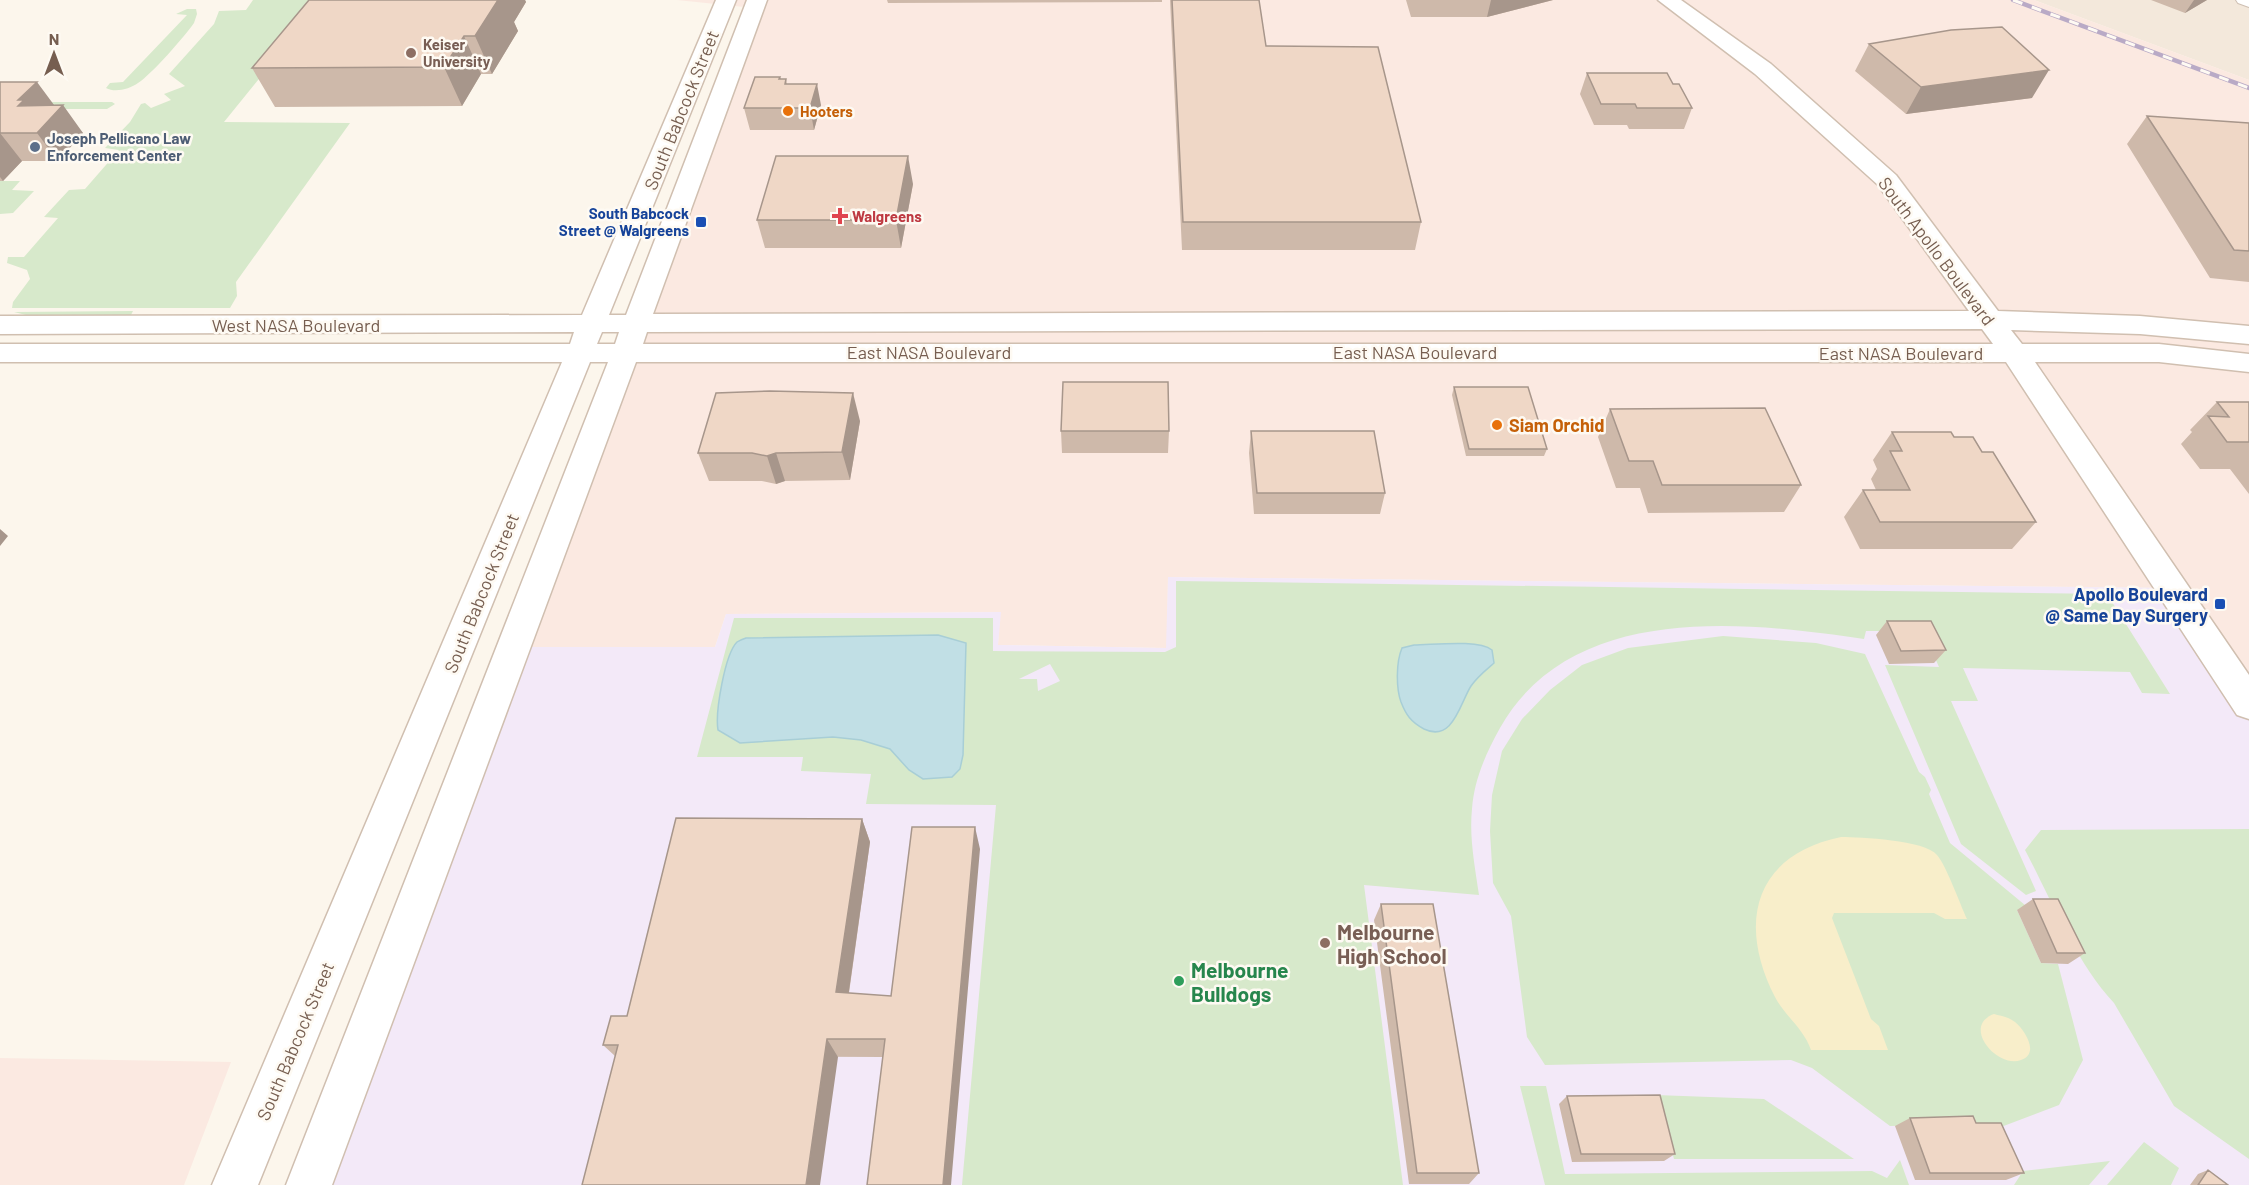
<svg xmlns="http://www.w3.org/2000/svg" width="2249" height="1185" font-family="Barlow,sans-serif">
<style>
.residential{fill:#f3e8db}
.commercial{fill:#fbe9e1}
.education{fill:#f3e9f8}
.green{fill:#d7e9cb;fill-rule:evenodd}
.sand{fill:#f8eeca}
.water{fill:#c1dfe5;stroke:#a8ced6;stroke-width:1.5}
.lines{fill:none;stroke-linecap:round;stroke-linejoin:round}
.street-casing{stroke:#cebfb2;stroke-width:2}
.secondary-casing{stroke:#d0bfb0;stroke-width:3}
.street{fill:#fff;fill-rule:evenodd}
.secondary{fill:#fff;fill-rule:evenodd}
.rail-casing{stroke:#b9aac6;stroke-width:4.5}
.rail{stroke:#fefaf3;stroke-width:3;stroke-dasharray:10;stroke-linecap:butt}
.wall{fill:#ceb9aa}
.shaded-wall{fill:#a7968b}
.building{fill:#efd7c6;stroke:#a7968b;stroke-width:1.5}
.education-dot{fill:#8d6e63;stroke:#fefaf3;stroke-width:2}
.food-dot{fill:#e8710a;stroke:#fefaf3;stroke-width:2}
.service-dot{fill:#5c6f8a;stroke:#fefaf3;stroke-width:2}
.health-dot{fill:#e0444e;stroke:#fefaf3;stroke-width:2}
.transit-dot{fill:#1a4fb4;stroke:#fefaf3;stroke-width:2}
.leisure-dot{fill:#2e9e5b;stroke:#fefaf3;stroke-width:2}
.labels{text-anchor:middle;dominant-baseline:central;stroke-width:5;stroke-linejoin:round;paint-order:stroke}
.far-education-label{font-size:15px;font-weight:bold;fill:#785e54;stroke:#fefaf3;text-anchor:start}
.far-food-label{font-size:15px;font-weight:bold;fill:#c56008;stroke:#fefaf3;text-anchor:start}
.far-service-label{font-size:15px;font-weight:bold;fill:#4e5e75;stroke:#fefaf3;text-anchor:start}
.far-transit-label{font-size:15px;font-weight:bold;fill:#164399;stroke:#fefaf3;text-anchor:end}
.far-health-label{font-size:15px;font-weight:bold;fill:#be3a42;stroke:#fefaf3;text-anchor:start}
.street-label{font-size:18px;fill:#765e50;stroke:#fefaf3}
.food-label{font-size:18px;font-weight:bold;fill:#c56008;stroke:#fefaf3;text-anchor:start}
.transit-label{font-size:18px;font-weight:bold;fill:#164399;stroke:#fefaf3;text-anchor:end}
.near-education-label{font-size:21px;font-weight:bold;fill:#785e54;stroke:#fefaf3;text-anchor:start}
.near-leisure-label{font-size:21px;font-weight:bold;fill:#27864d;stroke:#fefaf3;text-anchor:start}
</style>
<rect width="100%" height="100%" fill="#fcf6ec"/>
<!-- residential -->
<path class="residential" d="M2034,0h215v80z"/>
<!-- commercial -->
<path class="commercial" d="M677,0h1357l215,80v620l-71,-112 -1010,-11 -1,71 -169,-3 2,-33 -274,2 -11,33h-201l240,-639z
M0,1058l231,4 -47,123h-184z"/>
<!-- education -->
<path class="education" d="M1168,577l1010,11 71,112v485h-1940l205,-538h201l11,-33 275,-2 -3,33 168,3z"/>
<!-- green -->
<path class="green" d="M253,0h70l-99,122 126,1 -114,159 1,14 -7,12h-218l1,-6 17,-23 -3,-9 -20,-7 1,-6h16l34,-39 -14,-1 25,-27 16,-1 34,-39 -14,-2 25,-26 11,-18 4,-1 6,5 20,-8 -7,-6 21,-8 -16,-12 45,-50 5,-13 27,-1z
M187,9h9l1,5 -3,9c-9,13 -43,52 -56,60 -8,6 -23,10 -32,5l4,-5 13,-1 64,-67 -11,-1z
M45,102h67l3,2 -8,5h-55z
M0,181h20l-8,9 22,1 -21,22 -13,1z
M133,311l-2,4h-105l-12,-3z
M1176,581l931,13 63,100 -28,-1 -12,-21 -167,-4 15,33h-27l85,190 -10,4 -65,-51 -76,-179 54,2 -16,-36h-57l-2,8c-121,-18 -293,-37 -364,89 -14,25 -26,52 -28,81 -3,28 3,58 7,86l-115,-10 39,300h-441l34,-380 -130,-1 5,-30 -70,-3 2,-14h-106l37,-139h259v33l172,1 11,-5zM1050,664l10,17 -22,10 -1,-12h-18z
M1723,636l93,7 49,11 54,118 6,5 6,13 -2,4 21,49 81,67h-14l24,53 17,1 25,96 -24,45 -58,22 -44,-2 -67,1 -78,-58 -21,-8 -246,5 -18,-28 -16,-121 -18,-33 -3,-52 2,-36 10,-44 20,-32 28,-29 32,-25 46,-17z
M2249,829v330l-75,-53 -60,-103c-39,-42 -62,-102 -89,-153l16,-20z
M1520,1086h26l19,88 307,-3 15,7 13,-18 9,25h-364z
M1656,1095l108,4 90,60h-180z
M2144,1142l35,26 -8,17h-64z
M2110,1161l-21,24h-75l9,-14z"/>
<!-- sand -->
<path class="sand" d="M1841,837c19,0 84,3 96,18 9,10 23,49 30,64h-22l-11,-6h-100l-2,5 39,101 8,7 9,24h-77c-7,-21 -26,-34 -36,-53 -38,-74 -21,-142 66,-160z
M1994,1014c7,2 15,3 21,8 10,8 25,32 6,38 -24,9 -60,-34 -27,-46z"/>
<!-- water -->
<path class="water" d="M938,635l28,8 -3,112 -3,14 -8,8 -29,2 -14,-9 -19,-21 -29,-9 -28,-3 -93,6 -22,-13c-3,-18 7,-76 19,-88 3,-2 6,-3 9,-4z
M1414,645c19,0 64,-6 78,5l2,13c-8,7 -17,14 -23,23 -11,17 -18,57 -47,43 -13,-7 -18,-14 -23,-27 -5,-14 -5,-40 1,-54z"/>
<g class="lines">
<!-- street casing -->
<g class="street-casing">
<path id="street" d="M2236,0h13v7l-11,-4z"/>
</g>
<!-- secondary casing -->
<g class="secondary-casing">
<path id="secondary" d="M716,0h20l-127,315h17l121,-315h20l-114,314 1316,-3 -91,-126 -123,-111 -97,-74h23l90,64 125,111 102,136 142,5 109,10v18l-109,-10 -129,-4 11,14h137l90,10v18l-90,-10h-124l214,313v44l-12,-4 -231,-353h-1370l-304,823h-46l322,-823h-18l-332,823h-46l350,-823h-562v-18h570l4,-12 -574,2v-18l582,-1zM1982,329l11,15h-1350l4,-12zM602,332h17l-4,12h-18z"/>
</g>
<!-- street -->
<use href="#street" class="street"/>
<!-- secondary -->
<use href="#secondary" class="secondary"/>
<!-- rail casing -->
<g class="rail-casing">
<path id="rail" d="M2013,0l236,88"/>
</g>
<!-- rail -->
<use href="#rail" class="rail"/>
</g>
<!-- wall -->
<path class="wall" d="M309,0h216l1,2 -12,20 4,9 -26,43h-11l-19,32 -187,1 -23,-39z
M887,0h275v2l-274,1z
M1170,0h89l7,46 155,176 -6,28h-233z
M1406,0h147l-66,17h-76z
M2151,0h56l-22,13z
M1869,44l163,54 -126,16 -51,-43z
M1587,73l86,11 19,24 -8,21h-55l-2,-4h-33l-14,-31z
M780,77l1,2h5l1,5 34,21 -7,25h-64l-6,-22z
M0,82l54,23 29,28 -25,28h-36l-19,20h-3z
M2147,116l102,7v159l-39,-4 -83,-134z
M913,184l-12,64h-136l-8,-28z
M1454,387l93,62 -3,7h-78l-14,-61z
M2217,402h32v92l-19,-25h-30l-19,-25 11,-12 -2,-2z
M1610,409l191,76 -17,27 -136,1 -8,-25h-24l-18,-51z
M860,421l-10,59 -65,1 -9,3 -14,-3h-53l-11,-28z
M1061,431h108l-1,22h-106z
M1251,431l134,62 -5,21h-126l-5,-61z
M1892,432l62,5 28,15 54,70 -24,27h-152l-16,-32 19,-27h13l-5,-11 6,-10 -4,-9z
M1887,621l59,29 -12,13 -45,1 -13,-29z
M862,819l8,23 -21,151 42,3 89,-147 -97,208 -268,-1 -12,-11 24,-29z
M2033,899l52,54 -17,11 -27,-1 -24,-53z
M1381,904l98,269 -10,11h-60l-35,-264z
M1567,1096l108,58 -11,7 -92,1 -13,-58z
M1910,1118l66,5 48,50 -18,7h-91l-20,-54z
M2208,1170l20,15h-38l8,-11z"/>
<!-- shaded-wall -->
<path class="shaded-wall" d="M496,0h29l1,2 -12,20 4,9 -26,43 -17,-38z
M1491,0h62l-66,17z
M2194,0h13l-22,13z
M464,36l17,38 -19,32 -18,-39z
M2049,70l-17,28 -126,16 15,-27z
M37,82l20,27 6,-4 20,28 -25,28 -21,-28 -19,-27v-6z
M817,84l4,21 -7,25 -4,-22z
M0,133l22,28 -19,20 -3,-4z
M908,156l5,28 -12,64 -5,-28z
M853,393l7,28 -10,59 -8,-28z
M776,453l9,28 -9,3 -9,-28z
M0,529l8,7 -8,10z
M862,819l8,23 -24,170 -10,-20z
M975,827l5,22 -29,336h-8z
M827,1039l11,18 -18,128h-14z"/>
<!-- building -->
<path class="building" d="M309,0h189l-23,36h-11l-20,31 -192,1z
M1172,0h87l7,46 112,1 43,175h-238z
M2002,27l47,43 -128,17 -52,-43 82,-14z
M1587,73h80l6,11h6l13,24h-55l-2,-4h-34z
M755,77h25l-1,2h7l-1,5h32l-7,24h-66z
M0,82h37l-19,18h6l-6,6 45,-1 -26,28h-37z
M2147,116l102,7v128l-15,-1z
M776,156h132l-12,64h-139z
M1063,382h105l1,49h-108z
M1454,387h74l19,62h-78z
M770,391l83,2 -11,59 -66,1 -9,3 -15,-3h-54l18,-60z
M2217,402h32v40h-22l-19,-26 21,1z
M1765,408l36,77h-139l-9,-24h-24l-19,-52z
M1251,431h123l11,62h-128z
M1892,432h59l3,5h19l9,15h11l43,70h-156l-17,-32h47l-20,-39h12z
M1887,621h44l15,29 -45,1z
M676,818l186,1 -26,173 55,4 21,-169h63l-32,358h-76l18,-146h-58l-21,146h-224l36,-140h-15l8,-29h16z
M2033,899h25l27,54h-28z
M1381,904h52l46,269h-62z
M1660,1095l15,59h-94l-14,-58z
M1973,1116l3,7h25l23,50h-94l-20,-55z
M2208,1170l20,15h-30z"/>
<!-- markers -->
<g class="education-dot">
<circle cx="411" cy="53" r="6"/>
<circle cx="1325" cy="943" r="6"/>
</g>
<g class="food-dot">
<circle cx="788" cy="111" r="6"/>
<circle cx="1497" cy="425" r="6"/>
</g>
<circle class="service-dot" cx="35" cy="147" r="6"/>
<path class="health-dot" d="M837 207h6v6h6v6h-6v6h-6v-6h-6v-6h6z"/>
<g class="transit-dot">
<rect x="695" y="216" width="12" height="12" rx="3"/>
<rect x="2214" y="598" width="12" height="12" rx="3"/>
</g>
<circle class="leisure-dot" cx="1179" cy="981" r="6"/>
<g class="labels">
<!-- far-education labels -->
<g class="far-education-label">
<text x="423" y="44">Keiser<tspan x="423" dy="17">University</tspan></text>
</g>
<!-- far-food labels -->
<g class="far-food-label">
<text x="800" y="111">Hooters</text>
</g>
<!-- far-service labels -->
<g class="far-service-label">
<text x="47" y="138">Joseph Pellicano Law<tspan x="47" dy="17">Enforcement Center</tspan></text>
</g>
<!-- far-transit labels -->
<g class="far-transit-label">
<text x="689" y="213">South Babcock<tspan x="689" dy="17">Street @ Walgreens</tspan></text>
</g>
<!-- far-health labels -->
<g class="far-health-label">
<text x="852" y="216">Walgreens</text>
</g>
<!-- street labels -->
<g class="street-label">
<text transform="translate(681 110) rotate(-68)">South Babcock Street</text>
<text transform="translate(1937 251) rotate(53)">South Apollo Boulevard</text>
<text x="296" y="325">West NASA Boulevard</text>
<text x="929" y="352">East NASA Boulevard</text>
<text x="1415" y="352">East NASA Boulevard</text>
<text x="1901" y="353">East NASA Boulevard</text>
<text transform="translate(481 593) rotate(-68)">South Babcock Street</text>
<text transform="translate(295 1041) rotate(-67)">South Babcock Street</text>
</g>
<!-- food labels -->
<g class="food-label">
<text x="1509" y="425">Siam Orchid</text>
</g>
<!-- transit labels -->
<g class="transit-label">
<text x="2208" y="594">Apollo Boulevard<tspan x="2208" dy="21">@ Same Day Surgery</tspan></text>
</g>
<!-- near-education labels -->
<g class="near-education-label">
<text x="1337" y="931">Melbourne<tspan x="1337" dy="24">High School</tspan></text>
</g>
<!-- near-leisure labels -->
<g class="near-leisure-label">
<text x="1191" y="969">Melbourne<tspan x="1191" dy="24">Bulldogs</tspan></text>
</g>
</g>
<!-- north arrow -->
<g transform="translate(54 54)" stroke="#fefaf3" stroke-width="4.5" paint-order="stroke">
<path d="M0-4.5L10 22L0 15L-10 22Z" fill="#765e50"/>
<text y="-9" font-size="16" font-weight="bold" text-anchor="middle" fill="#765e50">N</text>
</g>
</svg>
